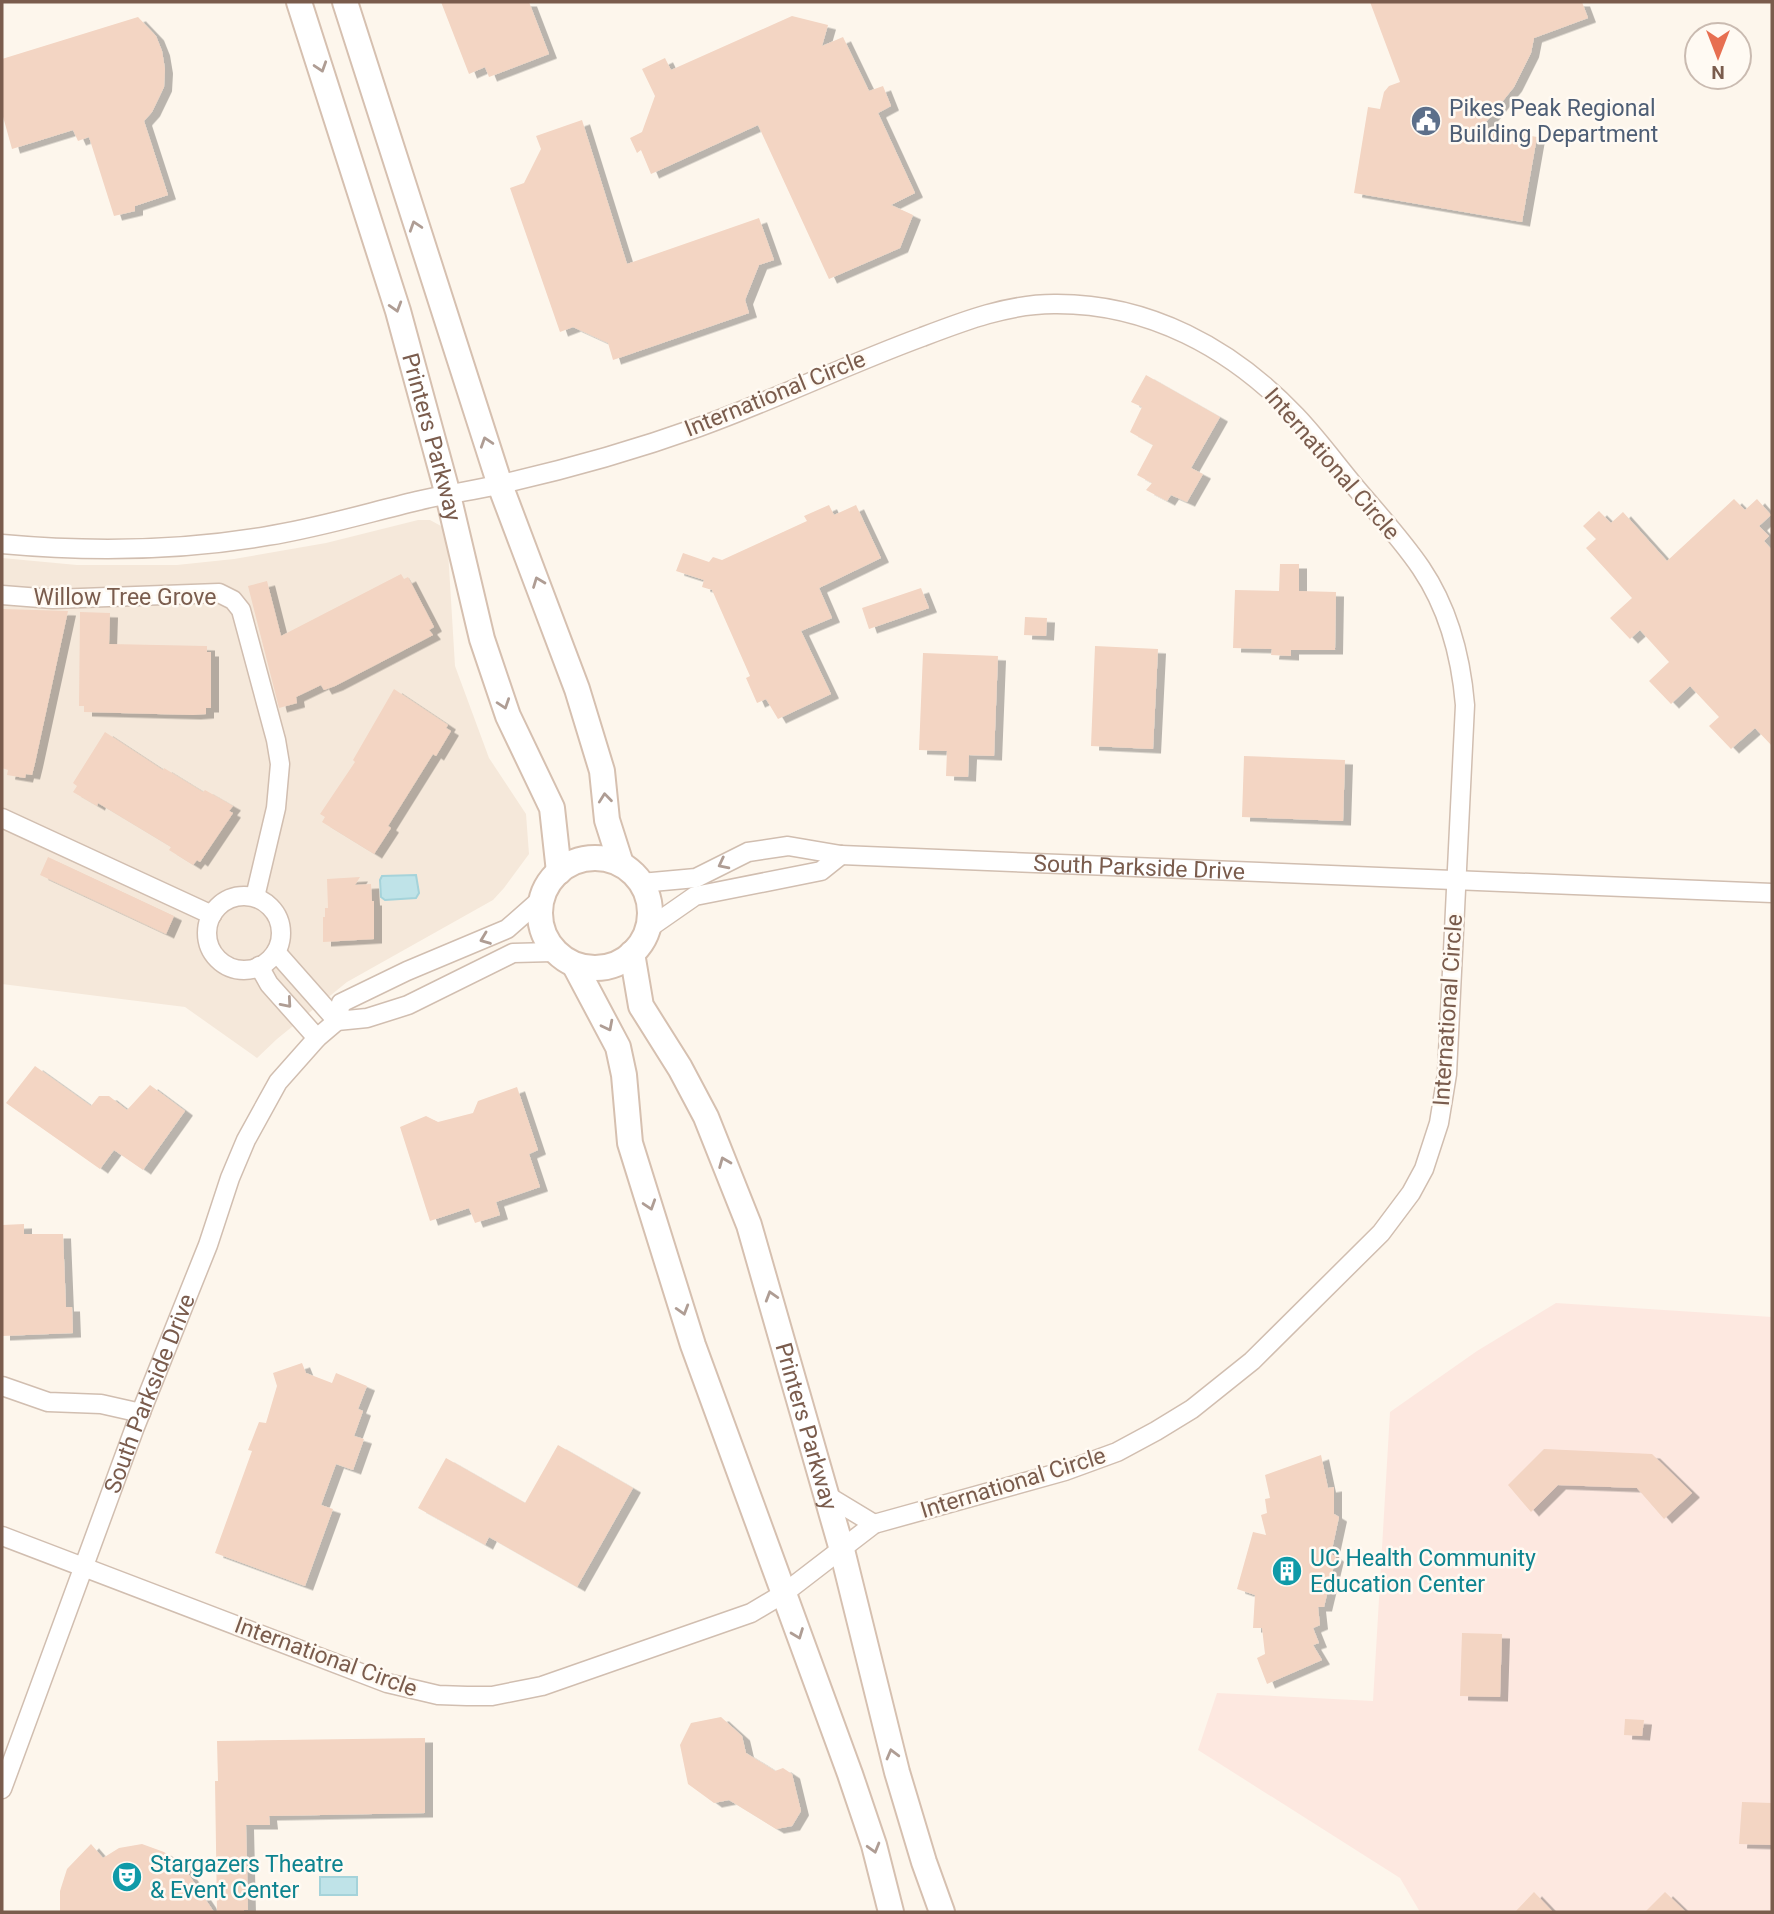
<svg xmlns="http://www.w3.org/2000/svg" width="1774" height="1914" font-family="Roboto,sans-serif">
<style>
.residential{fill:#f5e8da}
.commercial{fill:#fde8e0}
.water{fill:#bfe3e8;stroke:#a5d3da;stroke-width:2}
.building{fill:#f3d5c3;filter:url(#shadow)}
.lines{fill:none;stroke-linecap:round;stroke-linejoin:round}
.street-casing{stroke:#d1beb0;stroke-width:21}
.secondary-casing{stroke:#d6c0b0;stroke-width:28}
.street{stroke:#fff;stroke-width:18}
.secondary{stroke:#fff;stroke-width:24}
.oneway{stroke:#af9d94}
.labels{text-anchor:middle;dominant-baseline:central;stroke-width:5;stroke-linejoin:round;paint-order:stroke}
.service-label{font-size:23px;fill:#4e5e75;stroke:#fffaf3;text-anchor:start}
.street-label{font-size:23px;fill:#7a5c4d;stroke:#fffaf3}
.culture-label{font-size:23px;fill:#0d838f;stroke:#fffaf3;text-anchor:start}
</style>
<defs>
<filter id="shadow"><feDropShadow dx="8" dy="4.5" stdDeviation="0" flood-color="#0004"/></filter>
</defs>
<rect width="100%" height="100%" fill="#fdf6ec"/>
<!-- residential -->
<path class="residential" d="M418,520h12l11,6 6,8 8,132 34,92 37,56 3,40 -25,34 -11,12 -146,82 -70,57 -20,19 -72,-51 -183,-23v-426l75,7h100l57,-6 92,-16z"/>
<!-- commercial -->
<path class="commercial" d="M1556,1303l216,14v595h-352l-20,-34 -202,-128 19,-57 156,8 17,-289 87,-61z"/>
<!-- water -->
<path class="water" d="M416,875l3,18 -3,5 -31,2 -4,-3 -1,-17 2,-4z
M320,1877h37v18h-37z"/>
<!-- building -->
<path class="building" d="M441,2h88l20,52 -60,23 -4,-10 -16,7z
M1370,2h212l6,16 -54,20 -3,15 -17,34 -32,40 55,10 -15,85 -168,-29 14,-86 12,2 4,-17 5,-6 11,-4z
M792,16l36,9 -6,21 21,-9 26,54 14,-5 8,20 -13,7 37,80 -24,12 22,10 -13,33 -71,31 -71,-154 -107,49 -10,-24 -4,3 -7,-15 12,-6 13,-36 -13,-27 23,-11 6,12z
M138,17l18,19 6,15 3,18 -1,18 -12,25 -8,9 24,74 -33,11v5l-21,5 -25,-79 -11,4 -5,-11 -61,19 -10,-36v-54z
M582,120l45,144 132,-46 15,42 -15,5 -14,35 4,13 -136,47 -5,-17 -35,-16 -13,5 -50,-144 14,-5 17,-34 -5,-13z
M1146,375l74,42 -29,51 12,6 -16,28 -16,-7 -4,6 -21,-11 6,-7 -15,-8 16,-30 -23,-13 12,-25 -11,-5z
M1734,499l11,11 12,-11 14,16 -12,11 10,10 -5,5 8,9v196l-17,-18 -24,21 -22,-23 10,-9 -29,-31 -19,18 -22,-23 20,-19 -29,-32 -10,9 -20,-21 22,-20 -46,-50 10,-9 -13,-13 16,-15 12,12 12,-11 44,49z
M829,505l5,10 22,-10 25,53 -62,30 13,30 -31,13 30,63 -53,25 -12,-20 -9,4 -11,-25 4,-2 -38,-86 -10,-3 2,-7 -28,-9 7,-18 26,9 4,-5 9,3 85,-39 -3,-5z
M1280,564h19v27l37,1 -1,58h-44v6l-20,-1 1,-6 -39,-1 2,-58 44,1z
M401,574l3,5 4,-2 26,50 -5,3 4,5 -98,51 -11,4 -3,-5 -25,12 1,6 -18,5 -31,-122 19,-5 14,55z
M921,588l8,20 -60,21 -7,-21z
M2,609l66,2 -33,152 -3,12 -6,-1 -1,4 -18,-3 1,-5 -6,-2z
M80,612l30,1 -1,31 98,2v6h4v56h-5v6l-13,1 -109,-3v-6h-5z
M1025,617l22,1 -1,18 -22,-1z
M1095,646l63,3 -5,100 -62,-3z
M923,653l75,3 -4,100 -25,-1 -1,22 -22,-1 1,-25 -28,-1z
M394,689l54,36 -2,3 5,3 -15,25 -3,-2 -45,72 3,2 -17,26 -52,-32 3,-5 -5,-3 35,-52 -2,-2z
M105,732l58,38 1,-2 39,24 2,-2 28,16 -4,5 4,2 -33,49 -3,-2 -4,5 -24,-15 2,-3 -73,-44 -1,3 -24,-14 4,-6 -4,-3z
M1244,756l101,4 -2,61 -101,-4z
M48,857l126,59 -8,18 -126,-59z
M360,877l-5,8 16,-1 1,17h2v38l-51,3v-25h2v-9h3l-1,-29z
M35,1066l56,40 8,-10h10l18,14 23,-25 35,26 -42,59 -29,-20 -14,19 -94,-66z
M517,1087l21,63 -9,4 11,33 -44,15 4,13 -25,8 -6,-15 -39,13 -30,-94 26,-11 12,6 35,-9 5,-12z
M24,1224v10h39l3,73h6l1,26 -71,3v-111z
M302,1363l4,10 26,10 4,-10 31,13 -9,23 5,2 -9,25 10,3 -11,31 -17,-6 -15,41 12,4 -28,77 -90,-33 37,-102 -4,-1 11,-28 7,1 11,-37 -4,-13z
M558,1445l75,43 -56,99 -88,-50 -4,8 -67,-37 28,-50 79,45z
M1544,1449l108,5 40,39 -28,26 -27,-31 -79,-3 -27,27 -23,-27z
M1321,1455l7,33 6,-1v27l5,3 -8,37 5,3 -12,50h-6l2,18 -7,3 6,15 -6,2 9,15 -55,24 -10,-26 8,-4 -3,-26h-9l2,-33 -18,-6 16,-57 13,3 -5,-20 6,-2 -2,-14 5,-1 -5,-23z
M1462,1633l40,1 -2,63 -40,-1z
M721,1717l21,19 4,17 29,18 8,-3 9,6 9,37 -9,15 -16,3 -47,-29 -15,3 -26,-19 -8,-39 11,-22z
M1625,1719l19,1 -2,16 -18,-1z
M425,1738v75l-156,3 1,9h-24l2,85h-4v2h-27l-2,-131h3l-1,-40z
M1742,1802l30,1v42l-33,-1z
M91,1844l12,14 16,-10 23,-4 22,8 19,14 31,46h-154v-21l7,-22z
M1534,1892l19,20h-38z
M1665,1892l21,20h-41z"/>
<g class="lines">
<!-- street casing -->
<g class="street-casing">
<g id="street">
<path d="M2,544c88,8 177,7 265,-8 51,-8 100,-23 150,-35 28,-7 56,-10 84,-17 67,-15 134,-34 198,-57 75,-27 147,-62 223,-90 42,-16 86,-33 132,-33 94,-1 178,44 242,112 21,22 40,48 60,72 22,26 46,52 65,80 27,40 40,89 44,137l-18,369 -8,49 -15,46 -13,24 -30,40 -129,128 -60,48 -36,22 -39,21 -52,19 -191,53 -91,70 -32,19 -209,73 -50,10h-25l-29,-1 -51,-12 -385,-147"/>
<path d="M2,595l51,4 166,-6 14,7 8,10 35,130 4,24 -4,44 -21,89"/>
<path d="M2,818l210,97"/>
<path id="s1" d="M641,883l55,-5 52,-26 40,-6 53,9 931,38"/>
<circle cx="244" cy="933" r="37"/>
<path d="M649,928l46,-32 126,-25 20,-16"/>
<path d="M276,952l61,69"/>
<path d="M259,966l10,18 48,54"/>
<path d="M337,1021l4,-18 66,-32 100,-42 33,-29"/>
<path d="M2,1386l46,16 53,2 40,9"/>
<path d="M826,1495l48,29"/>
<path id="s2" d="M2,1789l133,-362 73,-182 22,-67 16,-38 32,-58 39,-44 20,-17 30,-3 41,-13 105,-52 40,-1"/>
</g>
</g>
<!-- secondary casing -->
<g class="secondary-casing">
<g id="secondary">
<path id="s3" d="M299,2l99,309 50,184 34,144 26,77 44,92 7,64"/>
<path d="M345,2l155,483 77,204 25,82 5,49 14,44"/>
<circle cx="595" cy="913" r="55"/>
<path id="s4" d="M632,953l9,53 39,62 26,49 43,108 93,325 55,222 27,90 18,50"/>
<path d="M575,966l43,81 6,28 6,68 63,202 157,429 24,71 17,67"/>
</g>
</g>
<!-- street -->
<use href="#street" class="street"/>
<!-- secondary -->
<use href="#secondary" class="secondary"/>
</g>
<!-- one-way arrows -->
<defs><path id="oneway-chevron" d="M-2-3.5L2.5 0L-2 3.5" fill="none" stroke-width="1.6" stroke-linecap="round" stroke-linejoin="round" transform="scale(1.75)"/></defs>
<g class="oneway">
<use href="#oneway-chevron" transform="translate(321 67) rotate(72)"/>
<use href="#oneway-chevron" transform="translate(415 226) rotate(-108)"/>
<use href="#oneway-chevron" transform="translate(396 307) rotate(73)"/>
<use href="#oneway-chevron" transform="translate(486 442) rotate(-108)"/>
<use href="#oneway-chevron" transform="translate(538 582) rotate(-111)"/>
<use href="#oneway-chevron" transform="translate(504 704) rotate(71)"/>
<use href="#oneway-chevron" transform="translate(605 798) rotate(-96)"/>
<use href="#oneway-chevron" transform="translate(723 864) rotate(153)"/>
<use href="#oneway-chevron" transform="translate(485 939) rotate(159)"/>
<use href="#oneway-chevron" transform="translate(287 1003) rotate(49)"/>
<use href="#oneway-chevron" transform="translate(608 1026) rotate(63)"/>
<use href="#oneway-chevron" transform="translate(724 1162) rotate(-112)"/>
<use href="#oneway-chevron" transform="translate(650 1205) rotate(72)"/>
<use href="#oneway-chevron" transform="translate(771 1296) rotate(-107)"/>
<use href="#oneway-chevron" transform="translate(683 1310) rotate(73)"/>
<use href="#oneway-chevron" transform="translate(798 1634) rotate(69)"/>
<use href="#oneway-chevron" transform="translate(892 1754) rotate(-105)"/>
<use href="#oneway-chevron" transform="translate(874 1848) rotate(74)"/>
</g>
<!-- icons -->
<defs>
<g id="civic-disc" transform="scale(1.575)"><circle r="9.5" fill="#5c6f8a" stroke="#fffaf3"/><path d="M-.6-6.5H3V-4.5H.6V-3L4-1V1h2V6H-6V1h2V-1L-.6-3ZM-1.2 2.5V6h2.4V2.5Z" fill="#fff"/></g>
<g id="building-disc" transform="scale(1.575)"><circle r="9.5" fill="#0f9aa8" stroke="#fffaf3"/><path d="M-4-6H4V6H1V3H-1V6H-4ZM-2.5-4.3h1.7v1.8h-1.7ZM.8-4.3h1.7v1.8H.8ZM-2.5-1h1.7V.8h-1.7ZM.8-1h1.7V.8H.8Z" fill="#fff"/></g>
<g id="theatre-disc" transform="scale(1.575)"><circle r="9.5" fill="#0f9aa8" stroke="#fffaf3"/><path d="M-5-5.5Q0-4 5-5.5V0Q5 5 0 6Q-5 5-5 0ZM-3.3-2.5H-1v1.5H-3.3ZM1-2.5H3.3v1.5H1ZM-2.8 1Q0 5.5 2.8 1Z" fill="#fff"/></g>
</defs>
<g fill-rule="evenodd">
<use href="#civic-disc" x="1426" y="121"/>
<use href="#building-disc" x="1287" y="1571"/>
<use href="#theatre-disc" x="127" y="1877"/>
</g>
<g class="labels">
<!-- service labels -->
<g class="service-label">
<text x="1449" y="108">Pikes Peak Regional<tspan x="1449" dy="26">Building Department</tspan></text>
</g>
<!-- street labels -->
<g class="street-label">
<text transform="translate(775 394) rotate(-22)">International Circle</text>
<text stroke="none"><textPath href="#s3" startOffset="455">Printers Parkway</textPath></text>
<text transform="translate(1332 464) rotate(49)">International Circle</text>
<text x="125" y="597">Willow Tree Grove</text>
<text stroke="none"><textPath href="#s1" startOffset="506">South Parkside Drive</textPath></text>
<text transform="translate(1448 1010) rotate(-86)">International Circle</text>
<text stroke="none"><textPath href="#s2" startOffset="422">South Parkside Drive</textPath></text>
<text stroke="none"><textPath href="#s4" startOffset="508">Printers Parkway</textPath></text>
<text transform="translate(1013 1483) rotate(-17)">International Circle</text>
<text transform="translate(326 1657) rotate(20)">International Circle</text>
</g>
<!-- culture labels -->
<g class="culture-label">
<text x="1310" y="1558">UC Health Community<tspan x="1310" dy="26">Education Center</tspan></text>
<text x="150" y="1864">Stargazers Theatre<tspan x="150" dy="26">&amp; Event Center</tspan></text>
</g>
</g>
<!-- border -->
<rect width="1774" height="1914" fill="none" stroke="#7a5c4d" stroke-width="7"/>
<!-- north arrow -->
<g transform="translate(1718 56) rotate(180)"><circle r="33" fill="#fffaf3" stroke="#cabbb1" stroke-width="2"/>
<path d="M0-5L12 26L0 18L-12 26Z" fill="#e76f51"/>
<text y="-10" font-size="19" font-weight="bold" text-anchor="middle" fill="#7a5c4d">N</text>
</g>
</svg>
